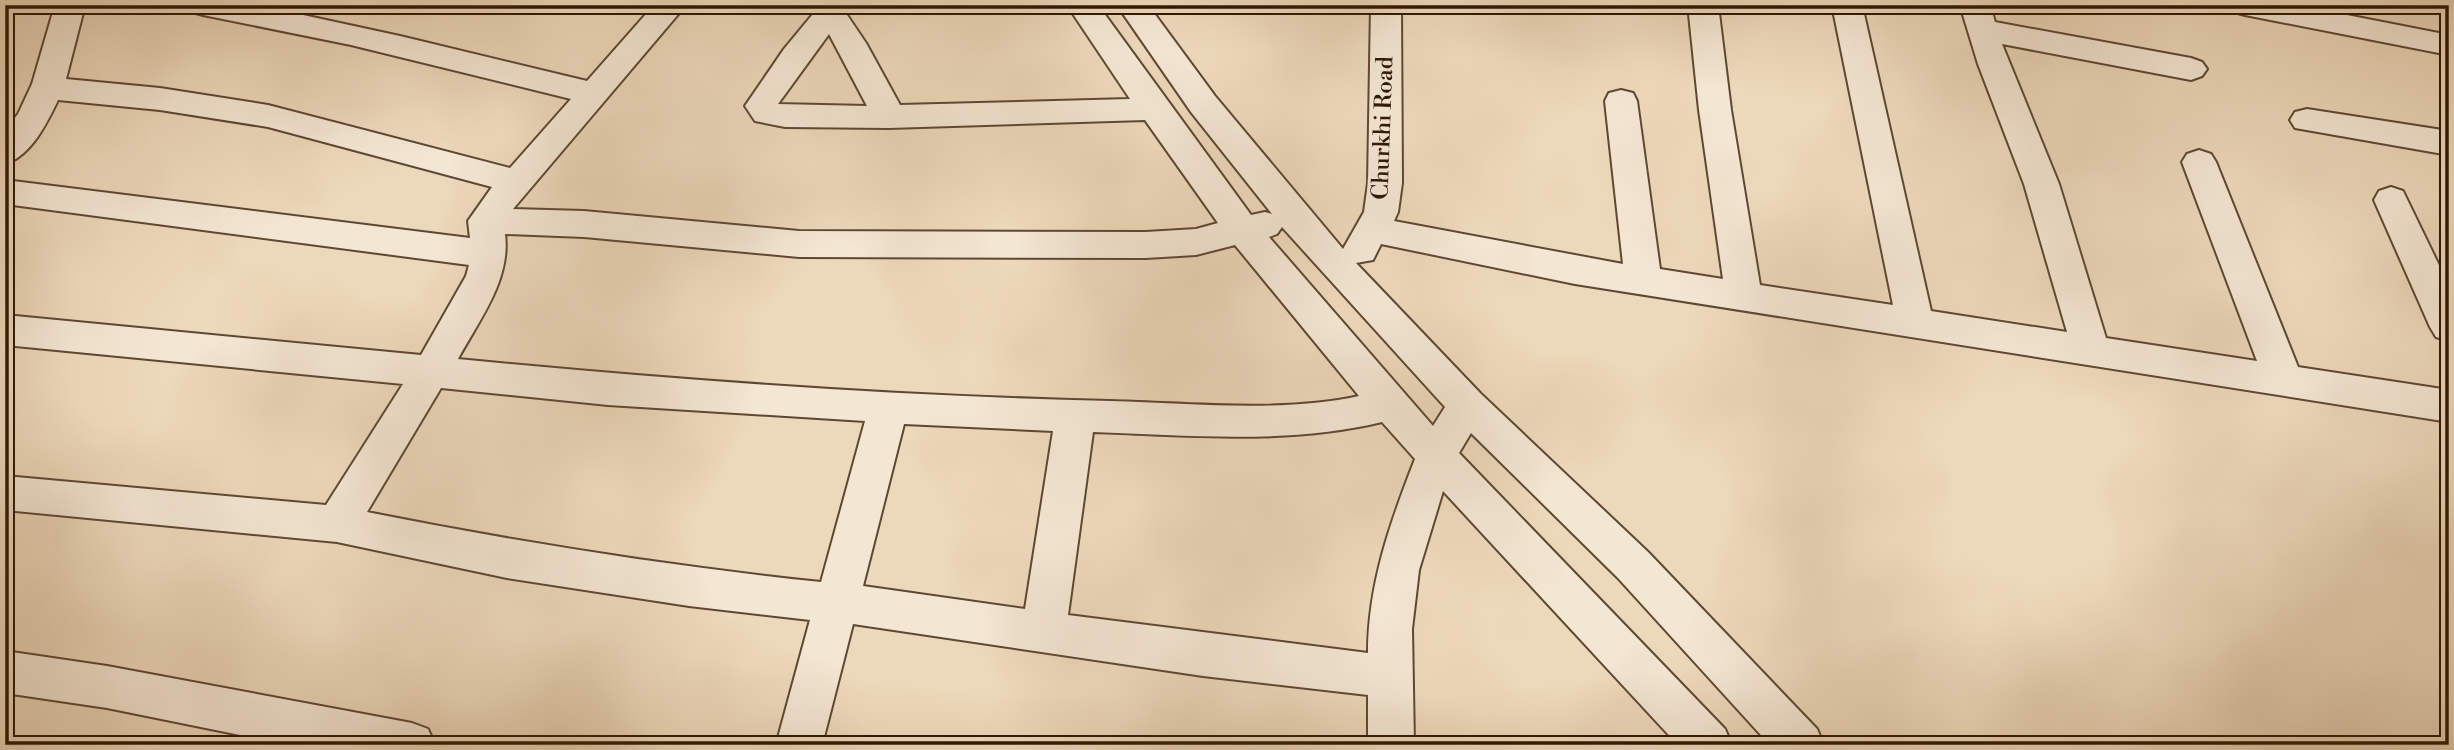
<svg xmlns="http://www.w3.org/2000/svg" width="2454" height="750" font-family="'Libre Bodoni',serif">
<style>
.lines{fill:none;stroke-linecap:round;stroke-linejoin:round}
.minor-casing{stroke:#5e4833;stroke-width:4}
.minor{fill:#f3e6d2;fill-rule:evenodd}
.labels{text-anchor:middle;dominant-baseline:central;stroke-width:6;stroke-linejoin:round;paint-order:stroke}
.street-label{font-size:23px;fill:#2e1806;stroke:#f3e6d2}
</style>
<rect width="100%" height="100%" fill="#ecd8ba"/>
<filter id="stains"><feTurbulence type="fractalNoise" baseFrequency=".00286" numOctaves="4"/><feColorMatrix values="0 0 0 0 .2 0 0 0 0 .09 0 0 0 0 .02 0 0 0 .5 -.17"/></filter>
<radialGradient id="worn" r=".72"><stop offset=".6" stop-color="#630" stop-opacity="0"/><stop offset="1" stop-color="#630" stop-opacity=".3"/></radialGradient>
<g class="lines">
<!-- minor casing -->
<g class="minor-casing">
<path id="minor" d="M55,5h30l-19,74 94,9 108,17 242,63 61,-69 -220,-54 -148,-30 -11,-3 -4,-7h69l143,31 187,45 67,-76h32l-173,204 71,2 215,20 347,1 50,-3 22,-6 -73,-103 -256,8 -104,-1 -30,-6 -10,-15 39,-57 29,-35 -6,-9 34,1 25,37 34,62 230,-6 -63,-94h31l153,210 14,-3 7,2 -81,-102 -74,-107h31l67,91 128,153 21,-37 4,-29 3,-178h30l1,178 -4,29 -4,9 229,43 -18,-163 4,-8 12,-3 12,3 4,8 23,168 63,10 -24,-169 -11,-105h30l13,105 29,175 133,20 -61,-300h30l69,306 136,21 -43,-148 -46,-120 -18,-59h30l5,17 196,36 11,4 5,7 -5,7 -11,4 -189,-36 57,140 47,154 151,23 -75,-199 5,-8 12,-4 12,4 5,8 82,205 151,23v32l-874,-138 -194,-40 -8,16 -17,3 125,131 167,158 169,177 7,16h-54l-152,-167 -147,-145 -12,20 266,276 7,16h-54l-235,-254 -24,79 -7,59 2,116h-46v-50l-165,-19 -350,-52 -31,121h-46l34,-125 -121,-14 -182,-28 -170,-36 -332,-32v-34l321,29 77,-121 -398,-39v-30l416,40 45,-79 3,-11 -464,-61v-24l465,58 -2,-17 24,-34 -224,-60 -108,-17 -102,-10c-11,23 -27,56 -53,64v-34l13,-16 14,-30zM829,34l38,72 -89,-2zM1282,227l163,180 -12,19 -164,-189 8,-3zM505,234l79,3 215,20 347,1 50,-3 39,-10 124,151c-76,17 -170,7 -248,5 -218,-5 -436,-21 -653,-42 21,-39 53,-79 47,-125zM441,388l167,17 257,16 -44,161c-153,-16 -304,-40 -454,-70zM1382,422l33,37c-25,64 -47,126 -47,194l-300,-38 25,-183c96,3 194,13 289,-10zM904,424l149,7 -28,178 -162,-23z
M2230,5h66l153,30v20l-204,-40 -11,-3z
M2307,109l142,22v24l-154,-27 -5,-8 5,-8z
M2391,187l12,4 46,95v55l-13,-4 -6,-10 -56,-127 5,-9z
M5,651l102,15 305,57 16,6 7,16h-145l-183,-37 -102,-15z"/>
</g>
<!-- minor -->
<use href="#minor" class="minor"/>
</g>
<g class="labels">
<!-- street labels -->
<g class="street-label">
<text transform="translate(1383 128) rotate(-88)">Churkhi Road</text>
</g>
</g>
<!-- margin -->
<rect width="2454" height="750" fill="none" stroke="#ecd8ba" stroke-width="28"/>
<rect x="7" y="7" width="2440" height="736" fill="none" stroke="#2e1806" stroke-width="3.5"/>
<rect x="14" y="14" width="2426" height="722" fill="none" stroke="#2e1806" stroke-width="2"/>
<rect width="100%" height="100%" filter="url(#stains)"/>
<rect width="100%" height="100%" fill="url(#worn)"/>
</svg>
